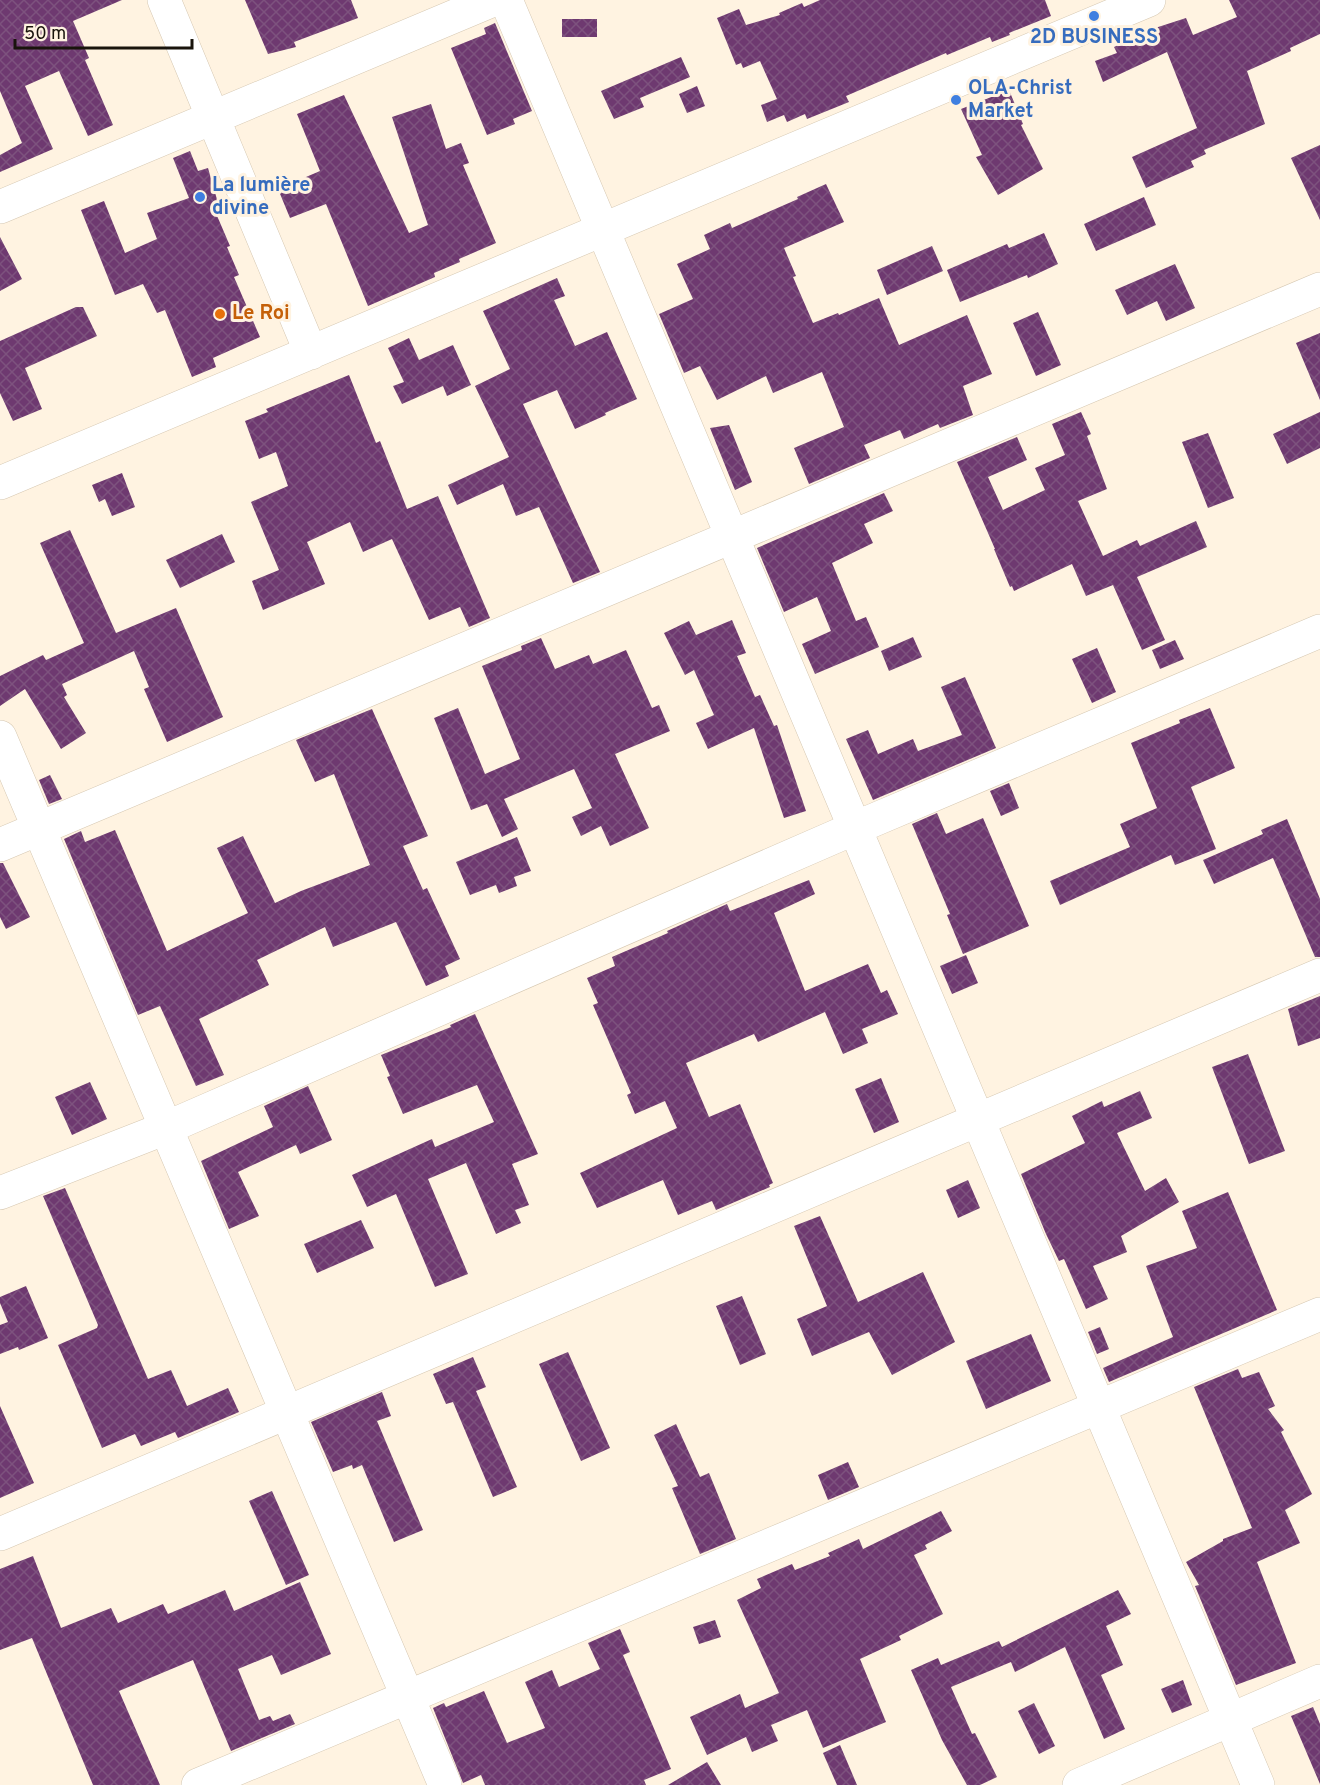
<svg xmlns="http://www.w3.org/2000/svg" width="1320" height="1785" font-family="Overpass,sans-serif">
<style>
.building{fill:url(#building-cross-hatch)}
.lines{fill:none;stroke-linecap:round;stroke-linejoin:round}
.minor-casing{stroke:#d6c8b2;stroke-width:34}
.minor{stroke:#fff;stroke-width:33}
.shop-dot{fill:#3f7fe0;stroke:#fff3e1;stroke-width:2}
.food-dot{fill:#e8710a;stroke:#fff3e1;stroke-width:2}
.labels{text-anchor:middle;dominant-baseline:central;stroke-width:6;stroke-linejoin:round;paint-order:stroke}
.shop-label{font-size:20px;font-weight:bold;fill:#366cbe;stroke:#fff3e1;text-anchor:start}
.food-label{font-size:20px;font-weight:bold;fill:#c56008;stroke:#fff3e1;text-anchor:start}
</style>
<defs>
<pattern id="building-cross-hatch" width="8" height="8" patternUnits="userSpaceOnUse" patternTransform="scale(1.5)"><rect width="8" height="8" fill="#6e3970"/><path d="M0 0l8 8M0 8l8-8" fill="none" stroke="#7d527e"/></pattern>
</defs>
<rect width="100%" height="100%" fill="#fff3e1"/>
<!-- building -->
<path class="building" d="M0,0h122l-49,21 16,37 -4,2 28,65 -25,11 -29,-65 -34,15 28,63 -53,23v-17l22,-12 -22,-52z
M245,0h106l7,18 -64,24 2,5 -28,7z
M820,0h225l6,16 -42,17 1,2 -18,7 -2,-5 -43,18 -1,-2 -100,43 3,6 -42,17 -2,-5 -18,8 -3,-7 -17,7 -6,-17 16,-6 -17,-38 -17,7 -2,-5 -5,2 -19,-47 22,-9 7,16 34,-10 -1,-2 23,-10 2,4z
M1229,0h91v34l-30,14 1,3 -44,20 18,53 -61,26 2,4 -15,7 3,6 -48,21 -14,-31 65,-29 -30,-76 -64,30 -8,-21 22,-8 -3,-6 38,-18 34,-11 7,17 44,-18z
M562,19h35v18h-35z
M495,23l37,88 -19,8 2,5 -28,11 -36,-87 35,-14 -2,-6z
M681,57l9,20 -50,21 4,9 -30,12 -13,-28z
M697,86l8,20 -18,7 -8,-19z
M1009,90l14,34 -2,1 22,44 -45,26 -22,-38 6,-2 -21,-46z
M344,95l65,138 19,-8 -36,-108 39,-13 15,45 15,-6 8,20 -6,2 33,78 -37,16 1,3 -26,11 1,4 -67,29 -42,-102 -36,14 -12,-29 42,-18 -23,-57z
M1320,145v75l-29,-62z
M190,151l8,20 10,-3 12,42 -5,1 15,35 -3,1 12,28 -5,2 26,60 -47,21 3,9 -24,10 -27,-67 -8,3 -14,-29 -28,11 -34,-85 23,-9 21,52 32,-14 -10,-26 42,-15 -16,-40z
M826,184l18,38 -60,26 12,28 -3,1 20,46 25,-10 1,2 40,-17 20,47 68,-30 25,59 -29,12 10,29 -33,13 -2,-4 -34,15 -4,-9 -36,15 6,13 -61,26 -15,-36 50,-21 -22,-55 -49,21 -7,-17 -49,24 -17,-34 -16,7 -25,-59 34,-15 -16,-35 33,-15 -6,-14 26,-12 2,5 66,-29 -1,-2z
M1144,197l12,28 -60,26 -12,-27z
M1044,233l14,31 -30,14 -1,-3 -67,27 -13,-32 60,-26 2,4z
M0,237l22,42 -22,12z
M932,246l11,25 -56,24 -10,-25z
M1175,264l20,44 -29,13 -9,-20 -30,14 -12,-25z
M557,278l8,18 -11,4 21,46 32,-14 30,67 -32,14 1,2 -31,14 -18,-39 -34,14 77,168 -27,11 -34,-76 -23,9 -13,-32 -46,21 -9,-20 61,-28 -34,-71 35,-17 -27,-58z
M76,307h7l14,29 -72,32 17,41 -29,12 -13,-28v-52z
M1038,312l23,53 -25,11 -23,-53z
M1320,333v67l-24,-57z
M409,338l10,22 34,-15 18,40 -24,11 -4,-10 -41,18 -9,-18 11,-4 -16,-34z
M349,375l27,68 4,-2 27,68 31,-13 52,122 -21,9 -9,-20 -31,13 -37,-81 -29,13 -13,-30 -43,20 18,42 -62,26 -11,-29 27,-11 -28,-68 37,-16 -12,-34 -17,7 -14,-38 23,-9 -2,-3z
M1081,412l10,22 -4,2 20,53 -29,12 25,55 34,-16 3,6 56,-25 11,26 -70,30 28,63 -23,10 -29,-65 -27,11 -14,-32 -58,27 -2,-5 -2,1 -16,-38h1l-38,-87 60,-25 10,23 -39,17 15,33 42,-20 -10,-22 30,-13 -13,-31z
M1320,412v36l-33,16 -14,-30z
M729,425l23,57 -17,8 -25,-62z
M1208,433l26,65 -26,10 -26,-66z
M122,473l13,34 -23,9 -7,-17 -6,3 -7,-17z
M884,493l9,18 -29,13 9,19 -41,20 24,58 10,-4 13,30 -64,27 -13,-30 29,-13 -14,-34 -33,15 -27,-64z
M70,530l46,103 60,-25 47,109 -56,25 -23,-53 5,-2 -15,-36 -72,33 5,11 -3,2 22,36 -25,16 -36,-60 -25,17v-30l43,-21 3,5 38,-17 -44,-100z
M222,534l13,28 -55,26 -14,-28z
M732,620l14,33 -9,3 18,41 5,-2 14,31 3,-1 29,86 -22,7 -30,-90 -46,21 -12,-26 18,-8 -20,-45 -9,5 -21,-42 25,-12 7,14z
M913,637l9,20 -33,14 -8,-20z
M541,638l14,31 34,-14 4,9 33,-14 26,58 7,-3 11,26 -55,23 34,74 -39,18 -9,-20 -20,10 -9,-19 20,-9 -18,-39 -70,30 14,30 -16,8 -15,-33 -16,6 -37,-92 24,-10 27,66 35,-15 -38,-93 40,-16 -1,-4z
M1175,640l9,19 -24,10 -8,-19z
M1097,648l19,44 -24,11 -20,-44z
M965,677l31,71 -123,52 -27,-61 22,-9 10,24 35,-15 5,12 44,-16 -21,-48z
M1210,708l25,60 -44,19 25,62 -41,16 -4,-10 -111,50 -10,-24 80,-34 -10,-23 37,-16 -26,-65 49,-20 -1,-3z
M372,709l56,127 -25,10 20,44 4,-2 33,71 -15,7 4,10 -23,10 -30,-64 -63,25 -8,-20 -68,33 12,25 -70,34 25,56 -28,11 -36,-80 -22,9 -74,-176 17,-8 4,11 30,-12 52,121 81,-38 -31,-65 26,-12 32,67 26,-12 69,-26 -36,-91 -19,8 -19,-42z
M50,775l12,24 -13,5 -10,-24z
M1009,783l10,25 -18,8 -11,-25z
M937,813l9,21 37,-16 46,108 -66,28 -16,-39 3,-1 -38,-90z
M1287,819l33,80v58h-5l-42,-99 -59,26 -11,-24 60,-26 -2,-4z
M517,837l14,34 -17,6 3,9 -18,7 -3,-8 -26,10 -14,-33z
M0,863h3l27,54 -24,12 -6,-12z
M809,880l6,14 -41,19 31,78 63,-27 13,29 6,-3 11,24 -36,15 6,14 -25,11 -18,-42 -67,30 -4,-8 -68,29 23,54 31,-13 33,79 -4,2 1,2 -54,23 -4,-9 -34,14 -15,-35 -66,28 -17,-35 97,-45 -12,-27 -30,13 -8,-19 4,-2 -38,-88 5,-2 -11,-25 28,-12 -3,-9 56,-24 -1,-2 60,-27 3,7z
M966,955l12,28 -26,11 -12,-28z
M1320,996v42l-22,8 -10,-37z
M475,1014l63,140 -26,10 17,41 -14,5 6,13 -25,11 -30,-71 -38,16 40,95 -33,13 -39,-93 -29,13 -15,-32 80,-36 3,8 59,-25 -17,-37 -74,29 -16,-37 3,-1 -9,-21 70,-28 -1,-2z
M1248,1054l37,97 -36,13 -37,-97z
M881,1078l18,44 -25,11 -19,-44z
M90,1082l17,37 -35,16 -17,-38z
M308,1086l24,54 -32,14 -4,-9 -58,27 21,44 -30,13 -28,-68 72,-34 -9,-21z
M1140,1091l12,27 -35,15 28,58 21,-13 13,24 -58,34 6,16 -34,14 15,33 -22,10 -22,-50 -5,2 -13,-27 -25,-60 64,-31 -13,-27 30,-15 2,6z
M968,1180l12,28 -22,10 -12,-28z
M65,1188l83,191 23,-9 16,36 41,-18 11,24 -61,26 -3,-6 -34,14 -6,-12 -33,14 -44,-103 39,-17 1,-3 -55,-129z
M1228,1192l49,118 -168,72 -6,-14 70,-31 -27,-71 51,-18 -15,-37z
M820,1216l38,86 65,-30 32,70 -63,33 -23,-43 -57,24 -15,-37 30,-13 -33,-80z
M361,1220l13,28 -57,25 -13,-29z
M26,1286l22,52 -29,12 -1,-3 -18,7v-29l8,-3 -8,-19v-6z
M742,1296l24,58 -26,11 -24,-59z
M1100,1327l9,22 -12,5 -9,-22z
M1031,1334l20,47 -65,28 -20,-48z
M568,1352l42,96 -29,13 -42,-97z
M473,1357l13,30 -10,4 41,96 -24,10 -40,-95 -7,2 -13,-30z
M1238,1369l4,9 17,-6 16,34 -7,3 16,21 -3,2 31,62 -27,16 15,33 -43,19 39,101 -60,22 -41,-99 4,-1 -13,-23 37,-21v-2l29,-11 -58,-141z
M382,1392l9,24 -14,5 46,109 -29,12 -32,-77 -9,4 -1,-4 -19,7 -22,-50z
M0,1406l34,77 -34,15z
M676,1424l24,53 9,-4 27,66 -36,15 -28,-66 6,-2 -24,-51z
M848,1462l11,25 -31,13 -10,-25z
M272,1491l37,84 -23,10 -37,-84z
M941,1511l11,20 -27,14 2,4 -13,6 29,59 -44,22 2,4 -41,19 26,63 -63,26 -16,-38 -36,15 7,16 -26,11 -6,-15 -39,18 -17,-38 50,-23 5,14 34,-15 -42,-93 24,-12 -4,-9 35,-15 3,6 35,-14 -2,-3 31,-14 4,10z
M33,1556l28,72 50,-20 7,15 45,-19 5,10 57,-24 9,21 66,-29 31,72 -50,21 -9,-20 -34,14 21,51 11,-4 3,5 17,-7 5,10 -64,27 -38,-91 -74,31 41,94h-67l-61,-147 -32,12v-81z
M1118,1590l13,24 -25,12 17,39 -22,10 24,54 -21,10 -39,-92 -50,25 -4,-10 -60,25 21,47 3,-1 22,44 -17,8h-13l-25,-45 -31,-70 27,-12 3,7 58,-24 3,6z
M715,1620l6,17 -22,7 -6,-17z
M620,1629l10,23 -7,3 48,114 -27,11 2,5h-161l-4,-10 -18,8 -30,-75 11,-5 2,4 38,-16 23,52 38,-15 -20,-46 27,-12 7,17 41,-18 -12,-26z
M1183,1680l9,25 -20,8 -11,-24z
M1034,1703l21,43 -16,8 -21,-43z
M1313,1707l7,17v60l-29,-68z
M840,1745l17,40h-20l-14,-32z
M707,1762l14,23h-53z"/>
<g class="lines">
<!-- minor casing -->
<g class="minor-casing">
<path id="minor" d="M164,0l147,353
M506,0l752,1785
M0,207l493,-207
M0,483l1149,-483
M0,737l445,1048
M0,845l1320,-556
M0,1193l166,-65 689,-300 465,-197
M0,1534l1320,-559
M198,1785l1122,-471
M1079,1785l241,-104"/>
</g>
<!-- minor -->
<use href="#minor" class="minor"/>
</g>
<!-- markers -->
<g class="shop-dot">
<circle cx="1094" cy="16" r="6"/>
<circle cx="956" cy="100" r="6"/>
<circle cx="200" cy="197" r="6"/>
</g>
<circle class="food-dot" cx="220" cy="314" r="6"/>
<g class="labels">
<!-- shop labels -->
<g class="shop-label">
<text x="1094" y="38" text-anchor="middle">2D BUSINESS</text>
<text x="968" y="89">OLA-Christ<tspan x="968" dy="23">Market</tspan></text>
<text x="212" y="186">La lumière<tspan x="212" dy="23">divine</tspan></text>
</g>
<!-- food labels -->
<g class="food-label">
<text x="232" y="314">Le Roi</text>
</g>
</g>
<!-- scale -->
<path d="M15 39v9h177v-9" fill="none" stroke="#19140c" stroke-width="3"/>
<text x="24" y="39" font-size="18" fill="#19140c" stroke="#fff3e1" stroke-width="4.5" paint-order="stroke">50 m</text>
</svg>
